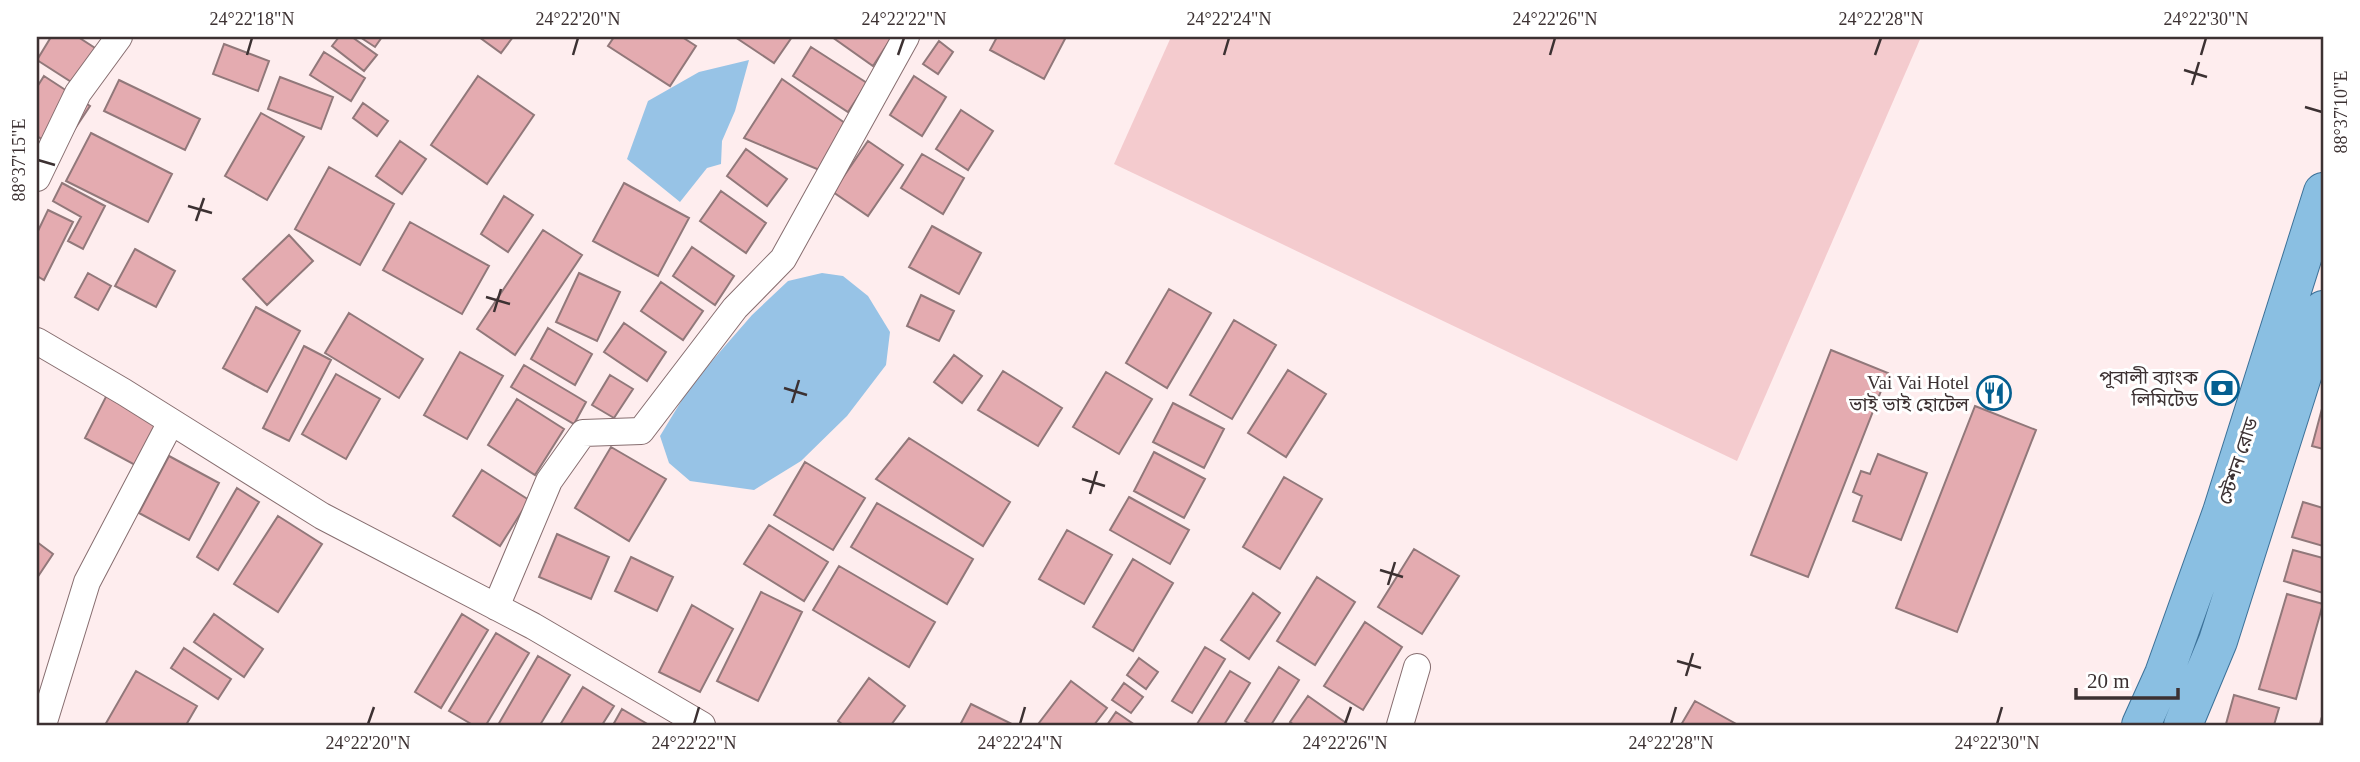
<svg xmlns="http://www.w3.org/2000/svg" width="2360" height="762" font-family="'Times New Roman','Noto Sans Bengali',serif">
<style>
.green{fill:#f4cbce}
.water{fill:#97c3e6}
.building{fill:#e4abb0;stroke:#91787a;stroke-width:2}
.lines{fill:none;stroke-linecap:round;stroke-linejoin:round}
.minor-casing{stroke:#866d6f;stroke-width:28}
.primary-casing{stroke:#3c7198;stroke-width:40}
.minor{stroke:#fff;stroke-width:26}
.primary{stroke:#8abfe2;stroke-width:38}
.rail{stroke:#9b8d8e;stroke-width:5;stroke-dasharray:9 9;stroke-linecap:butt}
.ticks{fill:none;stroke:#3c3132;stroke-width:2.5}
.labels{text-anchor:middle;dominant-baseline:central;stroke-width:6;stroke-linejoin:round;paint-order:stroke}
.poi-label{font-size:19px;fill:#3c3132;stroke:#fff;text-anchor:end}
.street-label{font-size:19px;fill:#3c3132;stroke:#fff}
.neatline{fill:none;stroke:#3c3132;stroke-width:2.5}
.ticks-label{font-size:18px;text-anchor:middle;fill:#3c3132}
</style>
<rect width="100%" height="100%" fill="#feedee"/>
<!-- green -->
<path class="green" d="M1171,37h750l-184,424 -623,-297z"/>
<!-- water -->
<path class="water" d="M749,60l-14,51 -13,30 -1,23 -14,4 -27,34 -53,-43 21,-58 51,-29z
M822,273l21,3 25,20 22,36 -4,33 -39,51 -46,45 -47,29 -64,-9 -21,-18 -9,-27 31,-51 61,-70 36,-34z"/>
<!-- building -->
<path class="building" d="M51,37h27l31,20 -22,35 -50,-32z
M339,37h13l25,18 -13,16 -32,-25z
M360,37h22l-7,10z
M479,37h34l-12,16z
M614,37h68l14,9 -26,40 -62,-40z
M735,37h57l-18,26z
M832,37h60l-19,29z
M997,37h69l-22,42 -54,-29z
M939,41l14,11 -15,22 -15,-10z
M224,44l45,17 -11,30 -45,-17z
M811,47l56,36 -19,29 -55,-36z
M324,52l41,26 -14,23 -41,-26z
M44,76l46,30 -30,45 -23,-15v-49z
M478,76l56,39 -47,69 -56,-39z
M914,76l32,21 -24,39 -32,-21z
M280,77l53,20 -12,32 -53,-20z
M782,79l70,49 -28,44 -80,-34z
M119,80l81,39 -15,31 -81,-39z
M363,103l25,18 -11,15 -24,-18z
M961,110l32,21 -25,39 -32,-21z
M261,113l43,24 -37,63 -42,-24z
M91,133l81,41 -24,48 -82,-41z
M400,141l26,18 -24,35 -26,-18z
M868,141l35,24 -35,51 -35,-24z
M746,149l41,30 -20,27 -40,-30z
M922,154l42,24 -21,36 -42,-26z
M329,167l65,37 -34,61 -65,-36z
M62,183l43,23 -22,43 -15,-8 13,-24 -28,-16z
M624,183l65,35 -31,58 -65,-35z
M721,191l45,32 -20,30 -46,-32z
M504,196l29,19 -25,37 -27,-18z
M48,210l25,12 -29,58 -7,-4v-43z
M410,222l79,44 -27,48 -79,-44z
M932,226l49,27 -22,41 -50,-27z
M543,230l39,25 -67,100 -38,-26z
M289,235l24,26 -46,44 -24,-26z
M692,247l42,29 -19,29 -42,-29z
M135,249l40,22 -19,36 -41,-21z
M88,273l23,13 -13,24 -23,-13z
M579,273l41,19 -23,49 -41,-19z
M661,282l42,29 -20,29 -42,-29z
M1169,289l42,24 -44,75 -41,-25z
M921,295l33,16 -15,30 -32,-15z
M256,307l44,24 -33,61 -44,-24z
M349,313l74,46 -24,39 -74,-45z
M1234,320l42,25 -44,74 -42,-24z
M624,323l42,29 -19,29 -43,-29z
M548,328l44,26 -17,31 -44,-26z
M304,346l27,14 -42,81 -26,-13z
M1831,350l57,23 -80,204 -57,-22z
M460,352l43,24 -36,63 -43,-24z
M954,355l28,21 -20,27 -28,-21z
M524,365l62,37 -12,22 -63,-37z
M1288,370l38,24 -40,63 -38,-24z
M1003,371l59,37 -24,38 -60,-36z
M1106,372l46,27 -33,55 -46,-27z
M336,374l44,25 -34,60 -44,-25z
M610,375l23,14 -19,29 -22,-13z
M114,381l51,27 -30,57 -50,-27z
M517,399l47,30 -29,46 -47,-30z
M1173,403l51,26 -20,39 -51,-26z
M2323,405v44l-11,-3z
M1975,406l61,24 -79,202 -61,-24z
M909,438l101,64 -27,44 -107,-67z
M611,447l55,32 -37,62 -54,-33z
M1154,452l51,27 -21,39 -50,-27z
M1878,454l49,19 -26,67 -48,-19 9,-25 -9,-4 8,-21 9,3z
M169,456l50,27 -30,57 -50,-27z
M805,462l60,36 -32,52 -59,-35z
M482,470l47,30 -29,46 -47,-30z
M1284,477l38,22 -42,70 -37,-22z
M237,488l22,14 -41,68 -21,-13z
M1129,497l60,33 -19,34 -60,-34z
M2303,502l20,6v38l-31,-9z
M877,503l96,56 -26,45 -96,-57z
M278,516l44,28 -44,68 -44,-28z
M769,525l59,37 -24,39 -60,-37z
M1067,530l45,25 -28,49 -45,-25z
M557,534l52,23 -18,42 -52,-22z
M37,542l16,12 -16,24z
M1414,549l45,27 -37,58 -44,-27z
M2293,550l30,8v35l-39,-12z
M631,557l42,20 -16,34 -42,-20z
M1133,559l40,24 -40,68 -40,-24z
M839,566l96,56 -26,45 -96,-57z
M1317,577l38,25 -40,63 -38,-24z
M761,592l41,20 -44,89 -41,-20z
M1253,593l27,20 -31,46 -28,-19z
M2287,594l36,10 -27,95 -37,-10z
M692,605l41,24 -33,63 -41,-20z
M214,614l49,35 -19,28 -50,-35z
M462,614l26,16 -47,78 -26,-16z
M1365,622l37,25 -39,63 -39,-24z
M496,633l33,20 -43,72h-13l-24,-14z
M1205,647l20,12 -33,54 -20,-12z
M184,648l47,31 -13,20 -47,-31z
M538,656l32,19 -30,50h-42z
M1139,658l19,14 -12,17 -19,-14z
M1279,667l20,13 -28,45h-19l-7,-4z
M136,671l61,35 -11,19h-81z
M1230,671l20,12 -26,42h-25l-2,-1z
M869,678l36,28 -14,19h-48l-5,-4z
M1071,681l36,27 -13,17h-52l-3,-2z
M1124,683l19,14 -12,16 -19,-13z
M583,687l31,19 -12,19h-42z
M2234,695l45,13 -5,17 -48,-1z
M1308,696l41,29h-55l-4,-3z
M1695,701l43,24h-57z
M971,704l41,20 -1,1h-51z
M622,709l27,16h-36z
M1116,712l19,13h-28z"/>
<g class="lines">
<!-- minor casing -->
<g class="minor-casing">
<path id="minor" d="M37,178l41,-85 41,-56
M37,341l87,51 198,124 211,110 169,99
M496,607l53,-126 34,-48 58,-2 94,-123 48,-49 123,-222
M43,725l44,-143 84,-160
M1400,725l17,-58"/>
</g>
<!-- primary casing -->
<g class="primary-casing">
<path id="primary" d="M2141,725l23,-51 58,-162 101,-320
M2183,725l35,-84 105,-331"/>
</g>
<!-- minor -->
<use href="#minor" class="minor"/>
<!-- primary -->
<use href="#primary" class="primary"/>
<!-- rail -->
<path class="rail" d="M2321,725l2,-7"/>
</g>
<!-- ticks -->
<path class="ticks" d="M247,55l5,-17M573,55l5,-17M898,55l6,-17M1224,55l5,-17M1550,55l5,-17M1875,55l6,-17M2201,55l5,-17M2184,70l23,7M2192,85l7,-23M2305,107l17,5M38,160l17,5M188,206l24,7M196,221l8,-23M486,297l24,7M494,312l7,-23M784,388l23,7M792,403l7,-23M1082,479l23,7M1090,494l7,-23M1380,570l23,7M1388,585l7,-23M1677,661l24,7M1686,676l7,-23M368,724l6,-17M694,724l5,-17M1020,724l5,-17M1345,724l6,-17M1671,724l5,-17M1997,724l5,-17"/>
<!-- icons -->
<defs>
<g id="bank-ring" transform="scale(1.75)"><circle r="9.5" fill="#fff" stroke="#045f90" stroke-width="1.5"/><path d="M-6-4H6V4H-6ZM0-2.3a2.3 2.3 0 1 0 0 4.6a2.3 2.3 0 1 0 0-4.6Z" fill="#045f90"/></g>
<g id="restaurant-ring" transform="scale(1.75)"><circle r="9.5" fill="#fff" stroke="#045f90" stroke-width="1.5"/><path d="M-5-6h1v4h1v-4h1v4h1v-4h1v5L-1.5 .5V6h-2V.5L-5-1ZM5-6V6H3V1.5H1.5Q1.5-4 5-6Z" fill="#045f90"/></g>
</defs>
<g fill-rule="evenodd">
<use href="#bank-ring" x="2222" y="388"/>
<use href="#restaurant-ring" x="1994" y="393"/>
</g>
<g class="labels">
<!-- poi labels -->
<g class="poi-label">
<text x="2198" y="377">পূবালী ব্যাংক<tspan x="2198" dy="22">লিমিটেড</tspan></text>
<text x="1969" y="382">Vai Vai Hotel<tspan x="1969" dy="22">ভাই ভাই হোটেল</tspan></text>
</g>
<!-- street labels -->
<g class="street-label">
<text transform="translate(2238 461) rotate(-72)">স্টেশন রোড</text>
</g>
</g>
<!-- border -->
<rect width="2360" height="762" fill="none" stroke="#ffffff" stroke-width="77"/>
<!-- scale -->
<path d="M2076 688v10h102v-10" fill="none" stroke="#3c3132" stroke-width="3.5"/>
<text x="2087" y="688" font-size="21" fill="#3c3132" stroke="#ffffff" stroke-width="5" paint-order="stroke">20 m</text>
<rect x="38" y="38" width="2284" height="686" class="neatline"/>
<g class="ticks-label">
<text x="252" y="25">24°22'18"N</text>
<text x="578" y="25">24°22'20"N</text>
<text x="904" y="25">24°22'22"N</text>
<text x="1229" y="25">24°22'24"N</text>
<text x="1555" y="25">24°22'26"N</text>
<text x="1881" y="25">24°22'28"N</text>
<text x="2206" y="25">24°22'30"N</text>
<text transform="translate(2341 112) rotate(-90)" y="6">88°37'10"E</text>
<text transform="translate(19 160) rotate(-90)" y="6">88°37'15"E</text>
<text x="368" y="749">24°22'20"N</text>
<text x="694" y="749">24°22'22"N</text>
<text x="1020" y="749">24°22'24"N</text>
<text x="1345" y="749">24°22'26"N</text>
<text x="1671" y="749">24°22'28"N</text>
<text x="1997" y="749">24°22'30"N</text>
</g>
</svg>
